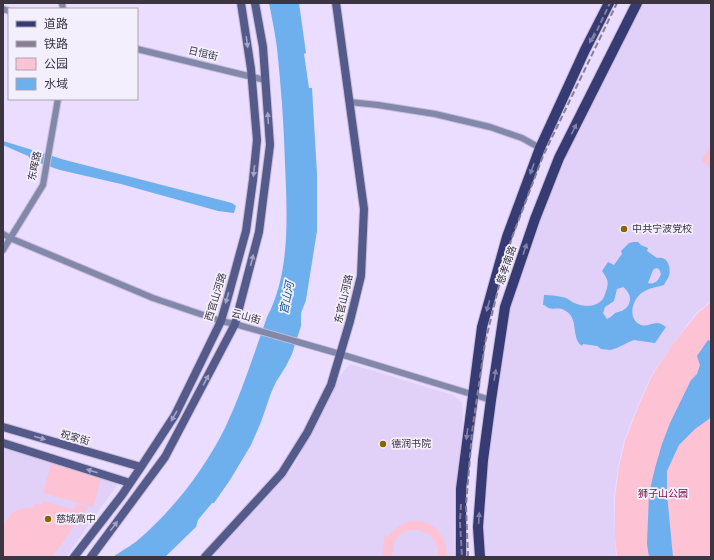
<svg xmlns="http://www.w3.org/2000/svg" width="714" height="560" font-family="'Fira Sans','Noto Sans SC',sans-serif">
<style>
.built{fill:#e1d0f7}
.green{fill:#fdc2d3}
.water{fill:#6eafed;fill-rule:evenodd}
.lines{fill:none;stroke-linecap:round;stroke-linejoin:round}
.street-casing{stroke:#c8bbd9;stroke-width:8}
.secondary-casing{stroke:#c8bbd9;stroke-width:10}
.primary-casing{stroke:#c8bbd9;stroke-width:12}
.street{stroke:#8288a9;stroke-width:6}
.secondary{stroke:#545b8b;stroke-width:8}
.primary{stroke:#363b74;stroke-width:10}
.rail{stroke:#887e94;stroke-width:2;stroke-dasharray:6 3;stroke-linecap:butt}
.oneway{fill:#8283aa}
.oneway2{fill:#a4a5c4}
.poi-dot{fill:#8b6504;stroke:#f4effc;stroke-width:1.5}
.labels{text-anchor:middle;dominant-baseline:central;stroke-width:3.5;stroke-linejoin:round;paint-order:stroke}
.street-label{font-size:10px;fill:#3b3542;stroke:#f4effc}
.poi-label{font-size:10px;fill:#3b3542;stroke:#f4effc;text-anchor:start}
.park-label{font-size:10px;fill:#770c3f;stroke:#f4effc}
.water-label{font-size:11px;font-style:italic;fill:#05518a;stroke:#f4effc}
</style>
<rect width="100%" height="100%" fill="#ebddff"/>
<!-- built -->
<path class="built" d="M641,3h70v298l-15,12 -23,31 -21,30 -14,31 -14,36 -6,26 -4,31 1,39 1,20h-130l-2,-29 3,-69 23,-151 53,-150z
M350,364l103,31 9,8 1,18 -9,113 1,23h-243l81,-89 38,-74 10,-20z
M3,446l117,35 -54,76h-63z"/>
<!-- green -->
<path class="green" d="M711,146v22l-10,-8z
M711,302v255h-94l-2,-20v-39l4,-31 6,-26 14,-36 14,-31 20,-30 24,-30z
M51,464l50,14 -8,29 -50,-14z
M43,501l30,9 4,-6 11,3 -36,50h-49v-32l10,-13 7,-3 6,-1h7l2,-5 6,2z
M410,521c23,-2 37,14 37,36h-9c3,-25 -30,-38 -43,-16 -2,5 -2,11 -3,16h-10l3,-22 4,1c6,-8 13,-12 21,-15z"/>
<!-- water -->
<path class="water" d="M269,3h30l7,50 -2,1 5,34h3l5,86v57l-11,69 -5,13v13l-9,28 -6,12 -10,16 -5,11 -10,29 -10,23 -21,35 -16,23h-2l-14,17 -2,7 -31,30h-52c8,-6 18,-11 25,-17 36,-31 66,-70 87,-112 17,-36 29,-74 42,-111 24,-45 20,-104 18,-153 -1,-39 -4,-77 -8,-116 -2,-15 -5,-30 -8,-45z
M3,141l62,19 167,43 4,3 -2,7 -16,-2 -97,-27 -61,-14 -29,-10 -3,-4 -25,-11z
M633,242h5l3,3 7,3 -1,3 10,7c11,-2 14,9 12,18 -1,3 -4,6 -5,9 -7,2 -15,3 -21,7 -10,6 -16,25 -4,32 6,4 12,-1 18,-1 3,0 6,2 9,4l-11,16 -21,-3 -5,2 -12,6 -7,2 -9,-1 -4,-3 -14,-2 -1,2c-12,-9 -2,-29 -18,-36 -4,-3 -11,0 -16,-2 -1,-1 -3,-3 -5,-3l1,-10c8,0 15,1 22,3 4,2 7,5 11,6 11,4 25,2 28,-10 4,-11 4,-13 -3,-23l6,-9 6,3 8,-11 -1,-3 8,-8zM656,268l3,1 2,5c-2,6 -6,11 -13,9l5,-13zM623,287c10,7 9,19 -1,24 -1,0 -7,2 -7,2 -3,3 -4,4 -8,6l-4,-6 2,-6 9,-6 3,-12z
M708,340l3,1v74l-2,4 -14,10 -16,16 -12,26v23l6,63h-24l-2,-13 2,-50 6,-26 7,-24 8,-21 21,-43 6,-6 3,-9 -3,-9z"/>
<g class="lines">
<!-- street casing -->
<g class="street-casing">
<path id="street" d="M62,3l1,6
M3,9l6,2
M137,49l128,31
M349,102l29,3 57,9 55,13 32,11 18,10
M3,234l7,4 143,60 68,23 14,3 105,30 151,46
M3,250l40,-65 15,-86"/>
</g>
<!-- secondary casing -->
<g class="secondary-casing">
<path id="secondary" d="M3,427l138,40
M3,443l127,40
M74,557l48,-62 19,-28 34,-52 28,-57 18,-37 7,-24 18,-66 7,-51 4,-40 -6,-71 -10,-66
M91,557l74,-100 70,-133 24,-92 11,-87 -7,-98 -8,-44
M205,557l77,-84 25,-40 24,-48 19,-64 11,-45 3,-67 -28,-206"/>
</g>
<!-- primary casing -->
<g class="primary-casing">
<path id="primary" d="M461,557v-68l21,-162 25,-90 33,-89 45,-98 24,-47
M480,557l-2,-30 5,-67 8,-60 14,-93 30,-88 24,-61 78,-155"/>
</g>
<!-- street -->
<use href="#street" class="street"/>
<!-- secondary -->
<use href="#secondary" class="secondary"/>
<!-- primary -->
<use href="#primary" class="primary"/>
<!-- rail -->
<path class="rail" d="M593,39l17,-36
M461,504l-1,18 2,35
M468,557l-2,-52 6,-73 13,-89 18,-74 8,-29 32,-84 74,-153"/>
</g>
<!-- one-way arrows -->
<defs><path id="oneway-solid" d="M-6-.8H1V-3.2L6.5 0L1 3.2V.8H-6Z"/></defs>
<g class="oneway">
<use href="#oneway-solid" transform="translate(592 38) rotate(116)"/>
<use href="#oneway-solid" transform="translate(574 129) rotate(-64)"/>
<use href="#oneway-solid" transform="translate(532 169) rotate(110)"/>
<use href="#oneway-solid" transform="translate(525 249) rotate(-71)"/>
<use href="#oneway-solid" transform="translate(488 306) rotate(106)"/>
<use href="#oneway-solid" transform="translate(495 375) rotate(-81)"/>
<use href="#oneway-solid" transform="translate(467 434) rotate(97)"/>
<use href="#oneway-solid" transform="translate(479 518) rotate(-86)"/>
</g>
<g class="oneway2">
<use href="#oneway-solid" transform="translate(247 42) rotate(82)"/>
<use href="#oneway-solid" transform="translate(268 118) rotate(-94)"/>
<use href="#oneway-solid" transform="translate(254 171) rotate(96)"/>
<use href="#oneway-solid" transform="translate(252 260) rotate(-76)"/>
<use href="#oneway-solid" transform="translate(227 298) rotate(106)"/>
<use href="#oneway-solid" transform="translate(206 380) rotate(-62)"/>
<use href="#oneway-solid" transform="translate(174 416) rotate(120)"/>
<use href="#oneway-solid" transform="translate(40 438) rotate(16)"/>
<use href="#oneway-solid" transform="translate(92 471) rotate(-162)"/>
<use href="#oneway-solid" transform="translate(114 526) rotate(-53)"/>
</g>
<!-- markers -->
<g class="poi-dot">
<circle cx="624" cy="229" r="4"/>
<circle cx="383" cy="444" r="4"/>
<circle cx="48" cy="519" r="4"/>
</g>
<g class="labels">
<!-- street labels -->
<g class="street-label">
<text transform="translate(203 54) rotate(13)">日恒街</text>
<text transform="translate(35 166) rotate(-78)">东晖路</text>
<text transform="translate(507 265) rotate(-71)">慈孝南路</text>
<text transform="translate(216 297) rotate(-73)">西官山河路</text>
<text transform="translate(344 299) rotate(-77)">东官山河路</text>
<text transform="translate(246 317) rotate(15)">云山街</text>
<text transform="translate(75 438) rotate(16)">祝家街</text>
</g>
<!-- poi labels -->
<g class="poi-label">
<text x="632" y="229">中共宁波党校</text>
<text x="391" y="444">德润书院</text>
<text x="56" y="519">慈城高中</text>
</g>
<!-- park labels -->
<g class="park-label">
<text x="663" y="494">狮子山公园</text>
</g>
<!-- water labels -->
<g class="water-label">
<text transform="translate(287 298) rotate(-79)">官山河</text>
</g>
</g>
<!-- border -->
<rect width="714" height="560" fill="none" stroke="#3b3542" stroke-width="8"/>
<!-- legend -->
<rect x="8" y="8" width="130" height="92" fill="#f4effc" stroke="#aaa5b2"/>
<rect x="16" y="21" width="20" height="6" fill="#363b74" stroke="#aaa5b2"/>
<text x="44" y="28" font-size="12" fill="#3b3542">道路</text>
<rect x="16" y="41" width="20" height="6" fill="#887e94" stroke="#aaa5b2"/>
<text x="44" y="48" font-size="12" fill="#3b3542">铁路</text>
<rect x="16" y="58" width="20" height="12" fill="#fdc2d3" stroke="#aaa5b2"/>
<text x="44" y="68" font-size="12" fill="#3b3542">公园</text>
<rect x="16" y="78" width="20" height="12" fill="#6eafed" stroke="#aaa5b2"/>
<text x="44" y="88" font-size="12" fill="#3b3542">水域</text>
</svg>
